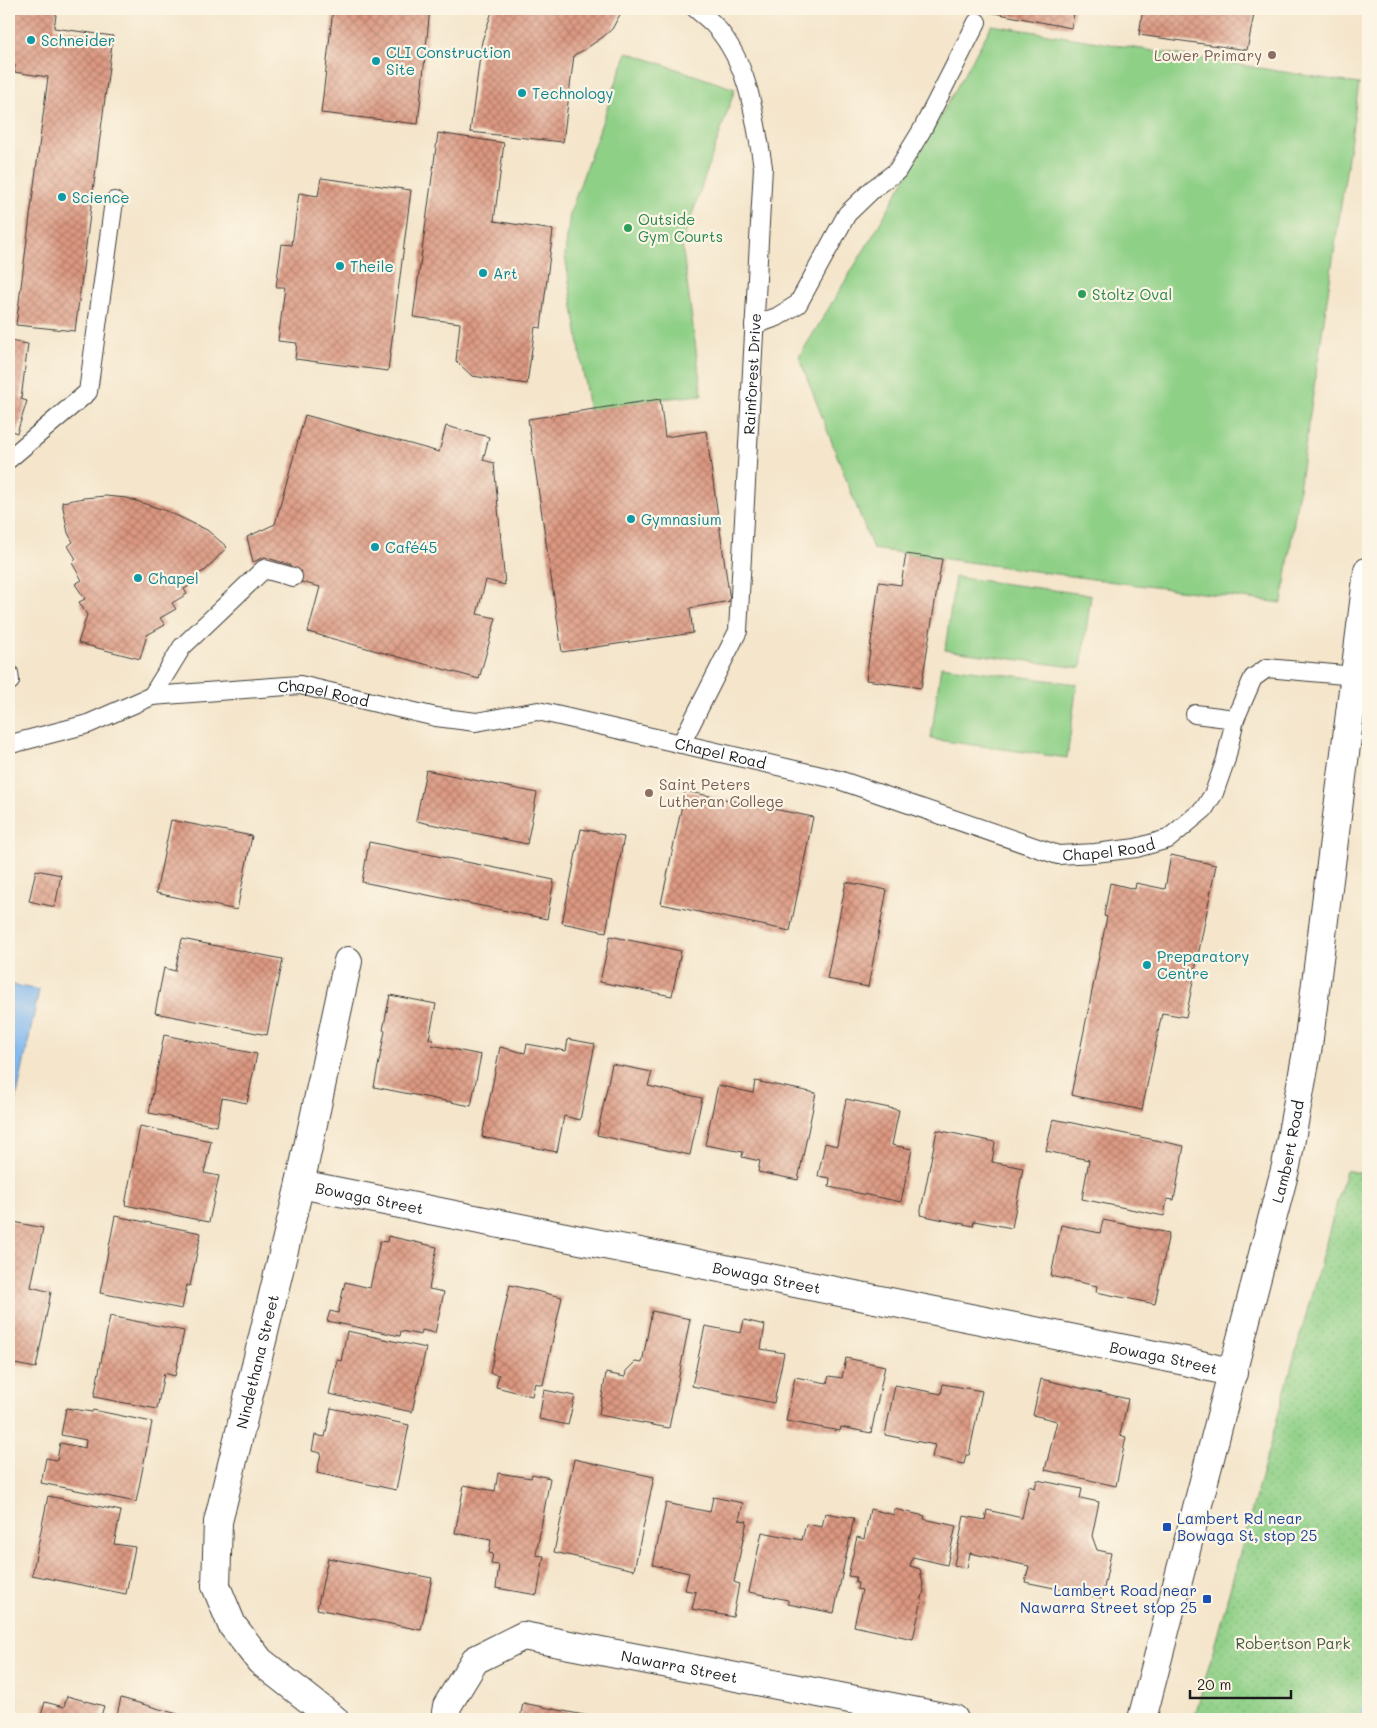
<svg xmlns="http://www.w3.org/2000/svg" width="1377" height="1728" font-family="Mali,sans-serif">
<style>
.park{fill:url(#park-dots);stroke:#567652}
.pitch{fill:#8fd087;stroke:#567652}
.water{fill:#7db6ee;stroke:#4c6985}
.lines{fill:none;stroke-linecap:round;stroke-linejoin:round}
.stream{stroke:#7db6ee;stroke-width:10}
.building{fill:url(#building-cross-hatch)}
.lane-casing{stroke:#3c3a36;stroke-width:20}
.street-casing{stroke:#3c3a36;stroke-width:30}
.secondary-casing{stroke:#3c3a36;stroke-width:30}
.lane{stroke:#fff;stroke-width:18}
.street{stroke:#fff;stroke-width:28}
.secondary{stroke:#fff;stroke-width:28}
.culture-dot{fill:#0f9aa8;stroke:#fcf5e5;stroke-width:2}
.education-dot{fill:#8d6e63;stroke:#fcf5e5;stroke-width:2}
.leisure-dot{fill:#2e9e5b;stroke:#fcf5e5;stroke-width:2}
.transit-dot{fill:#1a4fb4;stroke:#fcf5e5;stroke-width:2}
.labels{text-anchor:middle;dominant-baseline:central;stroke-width:4.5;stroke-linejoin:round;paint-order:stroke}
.culture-label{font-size:15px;fill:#0d838f;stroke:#fcf5e5;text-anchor:start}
.education-label{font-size:15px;fill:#785e54;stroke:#fcf5e5;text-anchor:end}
.leisure-label{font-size:15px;fill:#27864d;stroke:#fcf5e5;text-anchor:start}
.street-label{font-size:15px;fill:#1c1c1c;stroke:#fcf5e5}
.transit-label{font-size:15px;fill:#164399;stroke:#fcf5e5;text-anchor:start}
.park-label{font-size:15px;fill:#445b41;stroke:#fcf5e5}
</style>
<defs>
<pattern id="park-dots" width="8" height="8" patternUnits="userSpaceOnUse" patternTransform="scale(1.25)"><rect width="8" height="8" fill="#8fd087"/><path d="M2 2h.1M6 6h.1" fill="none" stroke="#7bb274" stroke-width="1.8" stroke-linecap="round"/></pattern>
<pattern id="building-cross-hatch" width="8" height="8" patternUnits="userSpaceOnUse" patternTransform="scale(1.25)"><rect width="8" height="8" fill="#dc9881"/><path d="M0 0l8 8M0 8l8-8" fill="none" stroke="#b27b69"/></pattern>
</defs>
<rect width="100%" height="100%" fill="#fcf5e5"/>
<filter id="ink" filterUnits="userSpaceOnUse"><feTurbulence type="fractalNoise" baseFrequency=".02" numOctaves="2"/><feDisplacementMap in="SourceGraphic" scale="10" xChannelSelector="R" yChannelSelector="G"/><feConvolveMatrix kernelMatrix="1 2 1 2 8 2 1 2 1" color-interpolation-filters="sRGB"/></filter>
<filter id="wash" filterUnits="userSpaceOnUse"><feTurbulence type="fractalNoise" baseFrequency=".0096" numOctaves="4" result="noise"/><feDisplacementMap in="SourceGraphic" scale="20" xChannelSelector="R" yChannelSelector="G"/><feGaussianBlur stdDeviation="1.12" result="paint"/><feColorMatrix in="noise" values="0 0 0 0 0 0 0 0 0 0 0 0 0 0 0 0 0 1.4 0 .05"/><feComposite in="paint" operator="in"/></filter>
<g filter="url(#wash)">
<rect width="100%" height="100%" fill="#f4e5cb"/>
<!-- park -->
<path class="park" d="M1346,1170l22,5v544h-174z"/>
<!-- pitch -->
<path class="pitch" d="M992,25l367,59 -77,519 -160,-20 -249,-34 -74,-192 76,-125z
M627,52l108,37 -53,155 20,151 -42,4 -71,11 -24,-155 5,-42z
M955,577l136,18 -10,73 -136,-18z
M941,666l136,18 -10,74 -136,-19z"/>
<!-- water -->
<path class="water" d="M9,984l30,6 -30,144z"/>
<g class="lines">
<!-- stream -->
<path class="stream" d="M1364,1719l4,-12"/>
</g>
<g id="blocks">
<!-- building -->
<path class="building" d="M9,9h48l-3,19 59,8 -38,295 -59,-6 32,-248 -34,-5 1,-7h-6l2,-13h-2z
M333,9h97l-12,115 -97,-11z
M493,9h130l-11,20 -9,8 -19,13 -10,5 -11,87 -93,-10 12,-91z
M974,9h101l-4,19z
M1143,9h112l-8,41 -108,-15z
M438,133l66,10 -10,78 59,9 -12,98 -6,-1 -8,57 -55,-8 -16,-15 4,-38 -47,-6z
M321,178l90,12 -23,181 -93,-12 2,-16 -19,-2 7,-54h-9l6,-43 10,1 7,-52 19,3z
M9,341l19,3 -7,55 6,2 -10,32 -8,-3z
M660,399l5,38 41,-6 24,170 -40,7 3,25 -131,19 -34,-233z
M305,415l134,37 7,-26 43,11 -6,23 11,3 11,122 -19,-5 -9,34 19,4 -17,61 -171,-47 12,-45 -22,-6 -7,-16 -27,-8 -11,5 -6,-25 28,-13z
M105,496l22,2 40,13 40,19 20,17 -21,23 -12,6 3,5 -13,8 3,5 -15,9 4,6 -16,9 5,7 -18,10 -7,24 -62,-16 9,-28 -8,-13 6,-3 -10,-15 7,-4 -10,-17 4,-4 -8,-13 5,-4 -5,-9 -6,-31 22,-4z
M906,554l36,5 -21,129 -55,-8 13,-98 22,3z
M426,770l111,23 -10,51 -111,-23z
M685,791l128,26 -23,114 -129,-27z
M171,820l81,16 -15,74 -81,-17z
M581,829l43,8 -18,95 -44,-9z
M369,842l185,38 -7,39 -185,-37z
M1171,855l45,10 -30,152 -24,-4 -20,97 -71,-15 36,-178 -3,-1 6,-33 25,6 1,-6 29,6z
M36,870l25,5 -6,32 -26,-6z
M846,882l41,8 -19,97 -41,-8z
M610,936l71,15 -9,45 -72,-14z
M182,939l100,20 -15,76 -112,-22 9,-45 11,3z
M390,995l46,9 -7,35 4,1 -1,5 49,10 -10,51 -97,-19 11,-56 -2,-1z
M164,1035l93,19 -10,49 -25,-5 -5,28 -68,-13z
M568,1039l27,5 -15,76 -16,-4 -7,36 -75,-15 18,-90 25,6 2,-9 39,7z
M612,1064l40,8 -4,14 54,12 -12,57 -93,-20z
M755,1081l61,12 -18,87 -40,-8 2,-11 -18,-4 1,-5 -38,-7 13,-60 35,8z
M846,1099l53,11 -7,35 20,4 -11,53 -72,-15 1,-9 -12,-2 7,-33 12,3z
M1053,1119l131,27 -10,54 -7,-1 -3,17 -82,-17 7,-39 -43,-9z
M140,1126l71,15 -7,32 15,3 -10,46 -84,-17z
M937,1130l58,12 -3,20 31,6 -11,60 -38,-7 -1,5 -53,-11z
M115,1216l86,17 -11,53 -3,-1 -5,24 -82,-16z
M1103,1220l66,13 -14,71 -59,-12 1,-6 -46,-10 10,-51 39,8z
M9,1221l34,7 -12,59 20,5 -15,76 -27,-5z
M388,1236l49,11 -8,42 15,3 -9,41 -13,-3 -1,5 -20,-4 -1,5 -73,-15 3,-10 8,2 7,-31 25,6 10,-47 7,1z
M510,1285l52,12 -19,88 -8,-2 -3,13 -36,-9 3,-12 -9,-2z
M652,1311l38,8 -21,109 -70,-13 7,-42 19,4 1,-6 9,-9 7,1z
M110,1316l74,15 -9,45 -11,-3 -7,36 -63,-12z
M744,1320l21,5 -4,24 23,4 -10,50 -82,-17 13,-60 36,7z
M347,1331l79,17 -14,64 -83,-18 8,-34 4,1z
M846,1358l39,8 -14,67 -30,-6 -1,4 -54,-10 9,-44 32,6 2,-7 13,2z
M1041,1379l87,20 -8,36 6,2 -10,49 -71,-16 12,-49 -24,-6z
M943,1384l39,7 -13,64h-3l-2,9 -32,-7 3,-12 -50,-10 10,-50 46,9z
M544,1390l31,6 -7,29 -29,-6z
M66,1408l26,4 1,-2 59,12 -16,80 -95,-19 5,-25 11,2 3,-17 25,5 1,-8 -25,-5z
M331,1408l78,17 -13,65 -79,-17 4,-20 -9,-2 3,-16 10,2z
M574,1459l80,18 -20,93 -80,-18z
M498,1473l33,5 1,-4 18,4 -14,77 8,1 -7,39 -41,-7 3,-23 -8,-1 2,-10 -4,-1 2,-13 -36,-7 9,-48 31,6z
M1037,1480l45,9 -2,9 19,4 -7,34 5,14 14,3 -9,45 -77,-16 4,-16 -59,-13 -3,15 -13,-3 10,-49 21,4 2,-10 35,8 7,-32 6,2z
M48,1496l73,15 -7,33 21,3 -9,47 -94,-19z
M713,1497l30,6 -4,17 8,1 -13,61 5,2 -6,33 -41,-8 4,-17 -11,-2 4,-17 -36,-8 13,-62 44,9z
M870,1509l24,6v-6l31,7 -1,3 32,7 -9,39 -34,-8 -3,9 10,3 4,21 -11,49 -59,-13 8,-36 -5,-1 1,-6h-3l1,-6 -8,-1 9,-39 7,2z
M825,1513l29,5 -20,95 -46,-9v-4l-39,-8 13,-60 40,8 4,-16 16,3z
M328,1558l104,20 -11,52 -104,-21z
M67,1696l37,10 -3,10 11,3h-72l5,-17 19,5z
M121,1698l74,21h-79z
M523,1703l76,15v1h-79z"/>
</g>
</g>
<g filter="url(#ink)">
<use href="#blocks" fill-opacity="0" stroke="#3c3a36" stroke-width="1"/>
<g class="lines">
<!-- lane casing -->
<g class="lane-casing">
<g id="lane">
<path d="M754,325l23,-8 21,-13 49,-90 26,-25 24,-18 25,-41 55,-108"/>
<path d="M9,459l79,-67 26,-191"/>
<path d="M9,673l1,8"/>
<path d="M152,696l30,-49 82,-78 29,8"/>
<path d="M1195,714l40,5"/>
<path id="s1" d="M11,744l77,-20 64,-28 148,-11 136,32 40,5 62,-11 301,69 219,75 37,-2 41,-5 32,-9 36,-30 10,-16 12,-34 9,-40 18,-41 14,-10 88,8"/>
<path id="s2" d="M681,744l57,-113 25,-464c-8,-48 -13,-101 -47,-140 -6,-7 -13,-12 -20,-18"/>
</g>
</g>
<!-- street casing -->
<g class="street-casing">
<g id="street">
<path id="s3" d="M300,1184l885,177 48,12"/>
<path id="s4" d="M334,1719l-74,-58 -28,-36 -16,-39 2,-64 82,-338 48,-223"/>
<path id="s5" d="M445,1719l2,-13 28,-46 48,-24 431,83"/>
</g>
</g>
<!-- secondary casing -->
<g class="secondary-casing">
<g id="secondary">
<path id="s6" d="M1142,1719l144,-553 22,-120 60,-475"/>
</g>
</g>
<!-- lane -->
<use href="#lane" class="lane"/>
<!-- street -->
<use href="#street" class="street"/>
<!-- secondary -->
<use href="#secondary" class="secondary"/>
</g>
</g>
<!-- markers -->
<g class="culture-dot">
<circle cx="31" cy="40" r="5"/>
<circle cx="376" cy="61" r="5"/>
<circle cx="522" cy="93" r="5"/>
<circle cx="62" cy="197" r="5"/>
<circle cx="340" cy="266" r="5"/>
<circle cx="483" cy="273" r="5"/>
<circle cx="631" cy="519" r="5"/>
<circle cx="375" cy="547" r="5"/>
<circle cx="138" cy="578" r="5"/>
<circle cx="1147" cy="965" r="5"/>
</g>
<g class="education-dot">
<circle cx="1272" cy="55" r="5"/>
<circle cx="649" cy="793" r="5"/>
</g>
<g class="leisure-dot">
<circle cx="628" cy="228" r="5"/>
<circle cx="1082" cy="294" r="5"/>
</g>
<g class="transit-dot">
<rect x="1162" y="1522" width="10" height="10" rx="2.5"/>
<rect x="1202" y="1594" width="10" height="10" rx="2.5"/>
</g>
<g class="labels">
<!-- culture labels -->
<g class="culture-label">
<text x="41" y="40">Schneider</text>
<text x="386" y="52">CLI Construction<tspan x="386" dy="17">Site</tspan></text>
<text x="532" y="93">Technology</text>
<text x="72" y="197">Science</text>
<text x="350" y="266">Theile</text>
<text x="493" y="273">Art</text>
<text x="641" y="519">Gymnasium</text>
<text x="385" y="547">Café45</text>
<text x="148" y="578">Chapel</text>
<text x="1157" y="956">Preparatory<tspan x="1157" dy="17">Centre</tspan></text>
</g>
<!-- education labels -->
<g class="education-label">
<text x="1262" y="55">Lower Primary</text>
<text x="659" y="784" text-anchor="start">Saint Peters<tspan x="659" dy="17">Lutheran College</tspan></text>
</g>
<!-- leisure labels -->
<g class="leisure-label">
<text x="638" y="219">Outside<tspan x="638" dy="17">Gym Courts</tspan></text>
<text x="1092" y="294">Stoltz Oval</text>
</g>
<!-- street labels -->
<g class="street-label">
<text stroke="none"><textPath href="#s2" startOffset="384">Rainforest Drive</textPath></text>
<text stroke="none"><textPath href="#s1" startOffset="322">Chapel Road</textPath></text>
<text stroke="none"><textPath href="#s1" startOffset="728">Chapel Road</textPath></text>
<text stroke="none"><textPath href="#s1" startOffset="1132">Chapel Road</textPath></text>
<text stroke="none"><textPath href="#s6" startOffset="586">Lambert Road</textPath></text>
<text stroke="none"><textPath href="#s3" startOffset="71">Bowaga Street</textPath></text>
<text stroke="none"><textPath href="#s3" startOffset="476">Bowaga Street</textPath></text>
<text stroke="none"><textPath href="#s3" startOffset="881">Bowaga Street</textPath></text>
<text stroke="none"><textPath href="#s4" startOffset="411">Nindethana Street</textPath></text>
<text stroke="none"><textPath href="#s5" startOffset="280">Nawarra Street</textPath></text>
</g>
<!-- transit labels -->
<g class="transit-label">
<text x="1177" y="1518">Lambert Rd near<tspan x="1177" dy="17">Bowaga St, stop 25</tspan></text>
<text x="1197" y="1590" text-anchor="end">Lambert Road near<tspan x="1197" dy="17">Nawarra Street stop 25</tspan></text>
</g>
<!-- park labels -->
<g class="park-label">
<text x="1293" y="1643">Robertson Park</text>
</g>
</g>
<!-- margin -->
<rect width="1377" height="1728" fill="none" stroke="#fcf5e5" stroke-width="30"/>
<!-- scale -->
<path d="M1190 1690v8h101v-8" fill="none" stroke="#1c1c1c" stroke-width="2.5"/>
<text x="1197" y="1690" font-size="15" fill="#1c1c1c" stroke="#fcf5e5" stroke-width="4" paint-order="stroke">20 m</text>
</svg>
